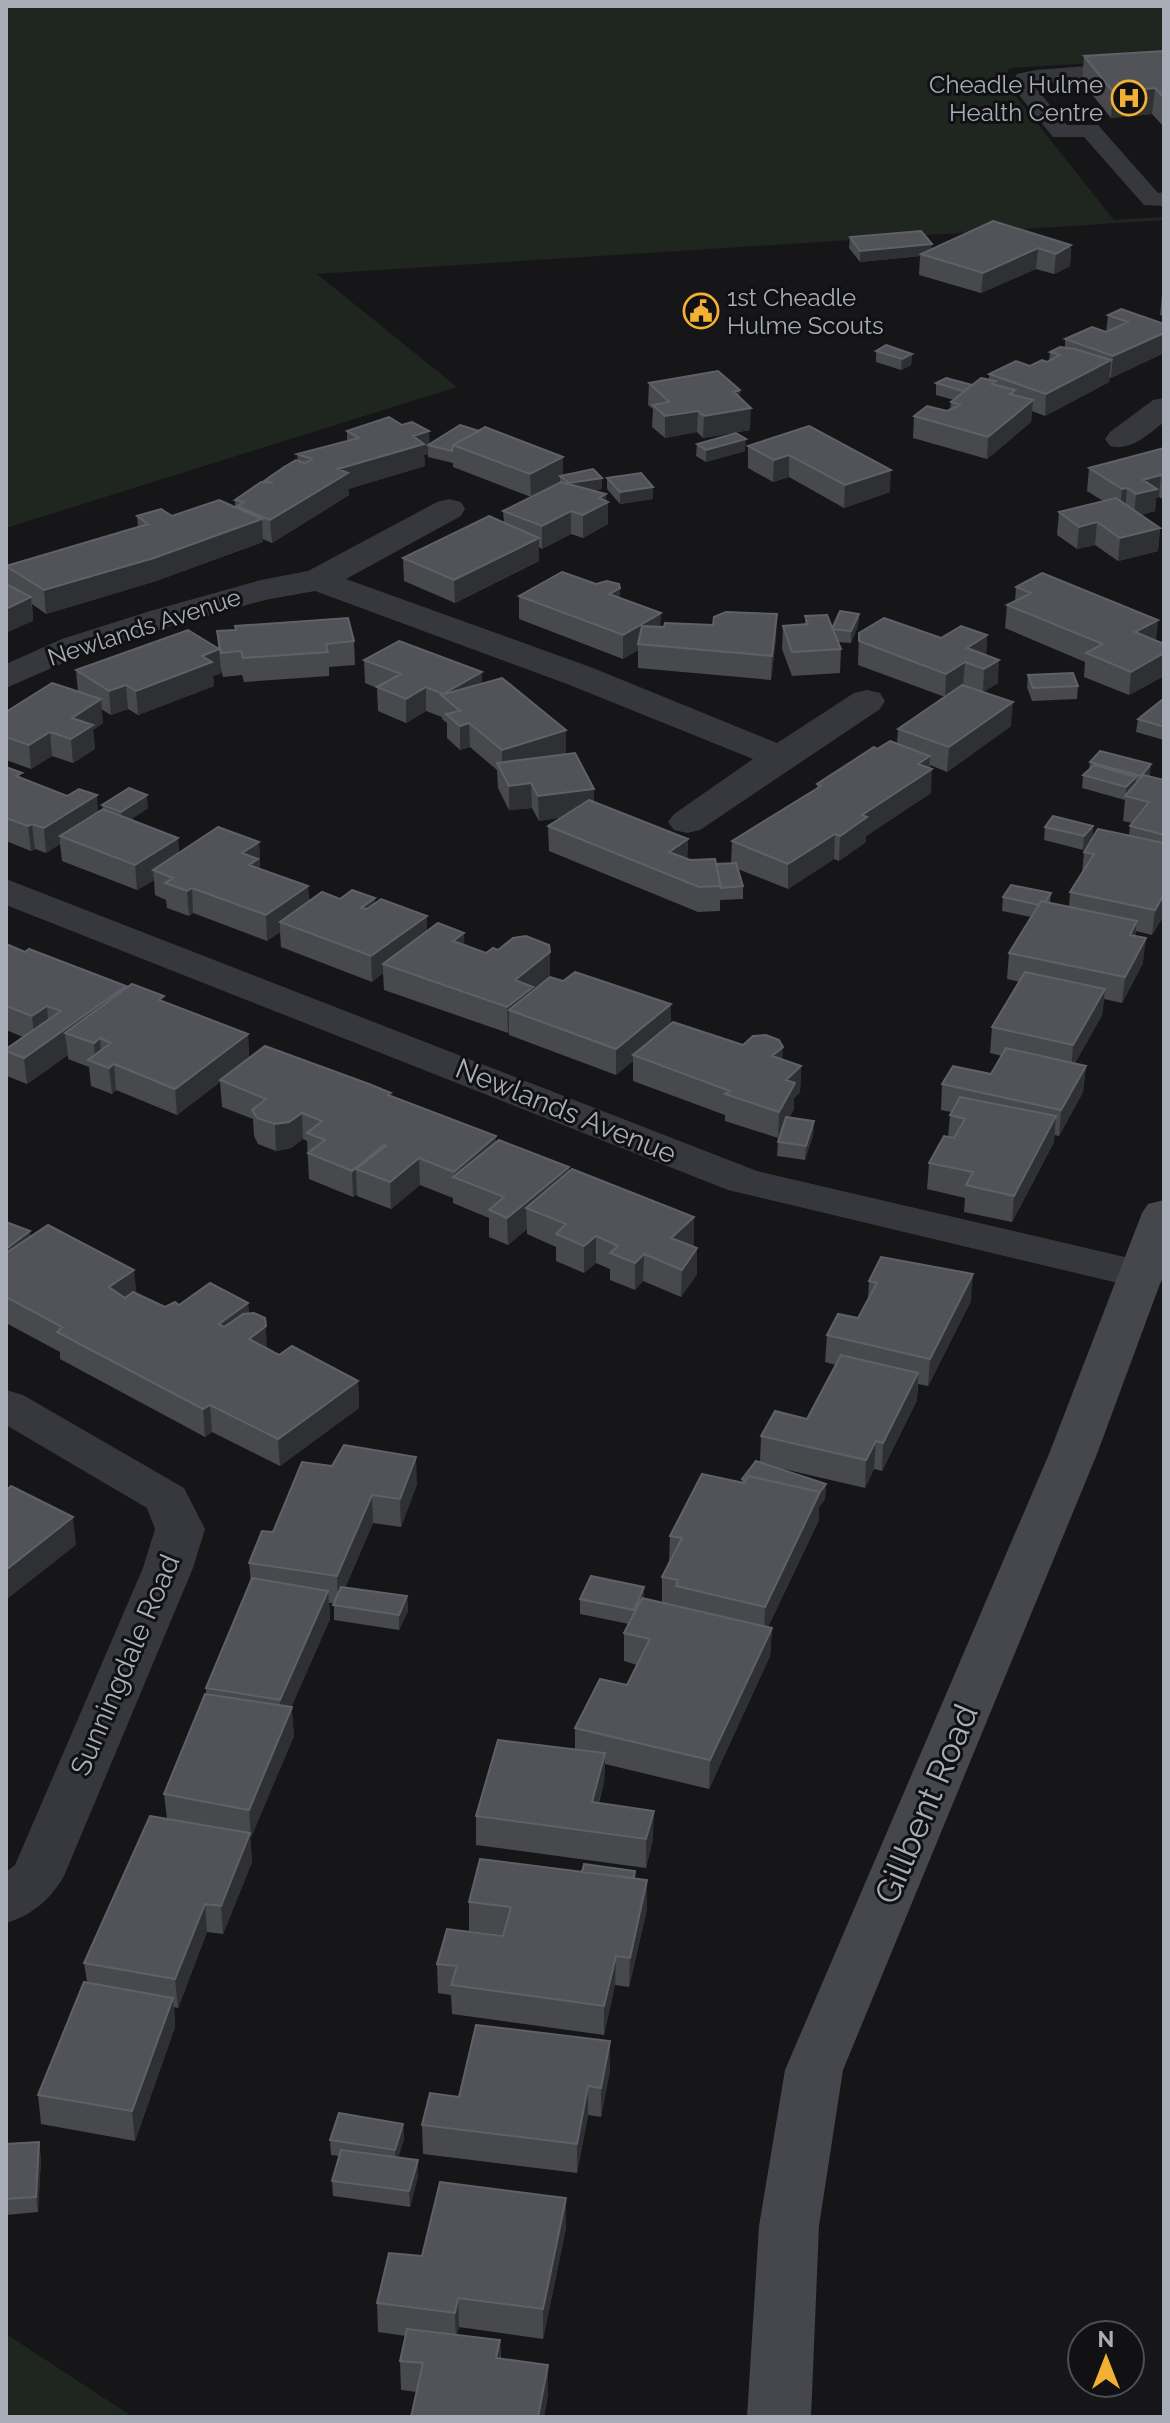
<svg xmlns="http://www.w3.org/2000/svg" width="1170" height="2423" font-family="Raleway,sans-serif">
<style>
.green{fill:#1e261f}
.lines{fill:none;stroke-linecap:round;stroke-linejoin:round}
.lane{fill:#37383d;fill-rule:evenodd}
.street{fill:#37383d;fill-rule:evenodd}
.secondary{fill:#45474d;fill-rule:evenodd}
.wall{fill:#47494d}
.shaded-wall{fill:#2f3033}
.building{fill:#525359;stroke:#5f6168;stroke-width:2}
.labels{text-anchor:middle;dominant-baseline:central;stroke-width:6;stroke-linejoin:round;paint-order:stroke}
.far-poi-label{font-size:24px;fill:#a8adb8;stroke:#111113;text-anchor:end}
.far-street-label{font-size:24px;fill:#a8adb8;stroke:#111113}
.street-label{font-size:28px;fill:#a8adb8;stroke:#111113}
.near-street-label{font-size:34px;fill:#a8adb8;stroke:#111113}
</style>
<rect width="100%" height="100%" fill="#161618"/>
<!-- green -->
<path class="green" d="M6,6h1156l2,53 -155,9 -4,15 109,137 50,-3v3l-847,54 140,113 -451,141z
M6,2334l127,83h-127z"/>
<g class="lines">
<!-- lane -->
<path class="lane" d="M1164,60v12l-131,13 34,40h31l60,68 6,-1v14l-20,-1 -60,-68h-31l-42,-52 6,-11 19,-4z"/>
<!-- street -->
<path class="street" d="M1164,398v24c-17,13 -32,29 -54,24l-5,-7 5,-7 43,-32z
M449,499l12,3 4,7 -4,7 -115,63 247,89 184,75 77,-50 13,-3 13,3 5,8 -5,8 -180,121 -13,3 -13,-3 -6,-8 6,-8 79,-55 -186,-75 -252,-93 -50,9 -91,25 -88,28 -80,35v-24l56,-25 88,-28 111,-31 47,-9 129,-69z
M6,879l751,292 402,94 5,12 -5,8 -16,4 -415,-99 -722,-285z
M6,1390l17,5 161,93 21,41 -12,39 -129,308c-13,23 -33,40 -58,47v-51l9,-7 128,-297 12,-39 -8,-21 -141,-83z"/>
<!-- secondary -->
<path class="secondary" d="M1164,1200v73l-67,181 -254,616 -24,156 -8,191h-64l12,-191 26,-156 264,-616 93,-241 6,-9z"/>
</g>
<!-- wall -->
<path class="wall" d="M1164,51v76l-12,-13 -41,4 -29,-36 2,-26z
M850,237l82,12 139,-4 -1,21 -16,8 -18,-5 -55,24 -62,-18 1,-19 -60,6 -11,-14z
M1164,293v23l-4,-1 2,-21z
M1108,315l56,9v29l-53,25 -1,-1 -1,5 -64,34 -13,-5 -1,11 -44,37 -74,-21 1,-22 33,-5 3,-2 1,-7 3,-2 -18,-5v-12l36,2 17,-6v-5l58,-12 2,-1 1,-9 15,-5v-8l41,-7z
M876,351l36,3 -1,11 -10,5 -25,-8z
M649,383l91,7 -1,7 11,33 -47,8 -6,-6 -32,6 -13,-11 1,-18 -5,-4z
M460,425l103,50 39,14 -9,2 13,3 2,30 -25,14 -12,-4 -29,15 -3,-2v14l-84,42 -51,-22 -1,-23 101,-36 -1,-11 57,-28v-2l-29,16 -78,-30v-4l-25,-6v-3l-4,1 1,11 -77,23 1,6 -77,48 -9,-4v3l-107,39 -110,33 -14,-10 1,17 -26,-37 -1,-19 132,-38 -1,-11h35l63,-9v-7l63,-39 -1,-7 50,-13v-10l83,13z
M809,426l81,66 -46,16 -55,-31 -16,5 -25,-14v-22z
M697,444l48,7 -39,11 -10,-6z
M1164,448v52l-5,-3 -3,1 -1,13 -14,4 19,13 -2,23 -40,10 -23,-16 -18,4 -20,-14 2,-23 44,-11 -16,-10 2,-23z
M607,478l46,21 -33,5 -13,-15z
M596,584l24,4v10l41,29 115,11 -5,42 -133,-12v-18l-15,9 -104,-40v-23z
M1016,587l148,57v32l-35,19 -45,-18 1,-15 -80,-34 2,-23 8,-4z
M859,614l-1,12 -7,17 -13,-1 3,7 -1,24 -48,3 -10,-27 1,-23 22,-2v-8l27,12z
M217,631l137,10 1,24 -26,2v9l-85,6 -2,-7 -19,2 -3,-12 1,8 -8,3 1,10 -76,29 -10,-6 -17,6 -10,-6 2,14 -10,7 2,19 -22,14 -21,-7 -21,13 -25,-9v-48l72,-20 -2,-22 142,-22z
M859,633l82,5 46,-3 -1,20 12,28 -15,9 28,34 -64,46 -17,-7 1,28 -65,43v6l-27,19 -5,-2 -46,30 -50,-20 5,17v13l-23,1v11l-22,1 -149,-61 -1,-25 14,-9 -23,4 -7,-13 -23,2 -11,-22 -1,-18 -27,-23 -10,3 -13,-12v-15l-5,-4v-2l-16,-6 -20,12 -28,-12 -1,-23 -12,-5 -1,-23 118,24 84,46v24l28,35v13l94,37 -1,20 29,5h15l1,-23 85,-53v-4l60,-35 20,-6 1,-14 47,-32 -87,-32z
M1028,675l50,11 -1,13 -45,2 -5,-14z
M1164,701v39l-28,-8 2,-13z
M1090,762l74,18v135l-12,20 -16,-4 -1,5 8,27 -21,40 -18,-4 -2,16 -27,48 11,3 -3,26 -24,44 -5,-1v7l-42,80 -48,-10 1,-14 -38,-9 2,-26 19,-26 2,-22 1,-3 -10,-2 1,-26 49,-10 11,-18 -12,-3 2,-26 28,-45 -13,-3 2,-26 22,-36 -29,-6 1,-14 48,-4 -1,10 19,4 1,-15 12,-18 2,-22 45,-17 1,-9 2,-3 -9,-2 2,-21 -43,-12 1,-13 6,-6z
M6,767l16,12 77,33 4,-3 -1,-4 46,3 -18,12 48,18 1,15 80,-11 1,25 -2,1 50,18 1,16 31,-3 35,-1v5l52,28 59,22 12,-3 52,2v25l121,47 130,42 -1,26 -6,6v11l-5,9 25,3 -1,14 -8,25 -28,-4 1,-14 2,-8 -2,4 -53,-17v-6l-92,-34v-20l-17,14 -107,-40v-3l-1,1 -124,-43 -1,-17 -11,9 -91,-35 -1,-15 -13,9 -74,-28 -4,3 -22,-8 -1,-8 -11,-5 -1,-15 -17,10 -75,-29 -2,-17 -14,9 -11,-4 -4,2 -25,-10z
M1093,826l-1,13 -9,11 -39,-10 1,-13z
M6,944l19,8 101,34 1,2 121,46 1,24 142,38 105,40v6l73,25v5l125,72 -2,1 5,29 -16,23 -38,-16 -8,9 -25,-10v-11l-14,-6 -12,10 -28,-12v-14l-29,-13v-5l-19,16 -19,-8v-19l-36,-15v-5l-33,-13 -29,24 -34,-13v-2l-4,3 -44,-18 -2,-38 -4,-2 -12,9 -15,3 -18,-7 -4,-8 -1,-17 -31,-12 -2,-25 -43,33 -61,-25 -4,4 -21,-8 -2,-19 -21,-8v-4l-41,29 -20,-8 -1,-27 17,-12 -17,-7z
M6,1222l130,71 29,14 83,-4 1,11 18,34 12,7 79,26 1,27 -79,58 -68,-34 -7,5 -145,-78v-7l-54,-29z
M869,1281l102,20 -43,85 -10,-2 -1,16 -35,71 -8,-2 -9,19 -90,-21 51,17 -1,15 -6,8v13l-51,107 4,1 -2,28 -61,133 -104,-25 -1,18 -5,21 54,36 -7,29 -170,-23v-29l99,-67v-21l52,-43 10,-20 -13,-4v-28l5,-9 -49,-10v-15l64,-1 18,5v-26l7,-15 1,-26 72,-53v-4l18,-17 1,-26 46,-17 29,-54 -11,-3 2,-27 31,-17 10,-18z
M302,1462l115,22 -16,43 -28,-4 -28,65 62,8 1,15 -9,19 -65,-10v-17h-5l1,16 -39,88 3,29 -44,102 2,24 -29,72 -16,-2 -29,76 -4,-1 1,20 -40,114 -94,-17 -3,-29 49,-113 -3,-19 83,-144 -3,-25 42,-100v-6l45,-106 -2,-19 24,-31z
M635,1878l12,2v29l-18,78 -14,-2 -11,50 -152,-21 -1,-19 -13,-2 -1,-29 66,-28v-1l-34,-4v-29z
M610,2041v29l-9,47 -13,-2 -11,58 -154,-19 -1,-29z
M403,2124l1,15 -6,18 20,19 -8,31 -77,-11 -1,-15 7,-25 -8,-1 -1,-15z
M6,2144l35,13 -3,55 -32,3z
M566,2198v30l-23,111 -84,-12 -2,8 43,5 1,19 47,35 -4,23h-133l6,-25 -16,-2 -1,-29 6,-25 -28,-4 -1,-29 45,-47z"/>
<!-- shaded-wall -->
<path class="shaded-wall" d="M1155,88l-3,26 -41,4 2,-26z
M932,244l-1,11 -10,-1 -1,2 -60,6v-11z
M1071,245l-1,21 -16,8 2,-20z
M1038,248l-2,21 -55,24 2,-20z
M1164,333v20l-53,25 2,-22z
M912,354l-1,11 -10,5 1,-11z
M1111,360l-2,22 -64,34 1,-22z
M740,390l-1,20 12,-2 -1,22 -47,8 1,-22 30,-24z
M1033,400l-2,22 -44,37 1,-22z
M698,411l-1,21 -32,6v-22z
M429,431l1,15 -2,-1v9l-4,1 1,11 -77,23 1,6 -77,48 -2,-23 68,-51 75,-33z
M746,439l-1,12 -39,11v-12z
M789,455v22l-16,5 1,-22z
M563,457v21l-3,-2v5l-29,16 -1,-23z
M891,470l-1,22 -46,16 1,-23z
M1161,475l-2,22 -3,1 -1,13 -21,5 2,-22 7,-14z
M602,478v11l-33,6v-12z
M653,487v12l-33,5v-12z
M1127,488l-2,23 -5,1 2,-23z
M606,494v9l2,-1v22l-25,14v-23l16,-17z
M571,511v23l-29,15v-23z
M262,519l1,23 -107,39 -110,33 -2,-24z
M1097,522l-2,23 -18,4 2,-22z
M1160,528l-2,23 -40,10 2,-23z
M539,538v23l-84,42 -1,-23z
M620,588v23l-11,-17z
M31,597l2,24 -27,12v-24z
M661,613l-1,24 -22,7v6l-15,9v-24z
M777,614l-1,24 -5,42 1,-24z
M859,614l-1,12 -7,17v-12z
M1158,620l-2,23 -21,-11z
M987,635l-1,24 -19,-11z
M219,649l2,24 -8,3 1,10 -76,29 -2,-24 66,-35z
M1164,653v23l-35,19 2,-23z
M999,660l-1,23 -15,9 1,-23z
M965,662l-2,23 -18,12 1,-23z
M482,672v24l-39,-2z
M126,685l2,24 -17,6 -2,-24z
M426,687v24l-20,12v-24z
M101,699l2,24 -10,7 2,19 -22,14 -2,-24 1,-21z
M1013,702l-2,24 -64,46 2,-25z
M469,723l1,24 -10,3v-24z
M566,730v24l-64,20v-24z
M50,732l2,24 -21,13 -2,-24z
M930,756l-1,15 3,-2 -1,24 -65,43v6l-27,19 1,-25 78,-72z
M1151,764l-1,13 -9,-1z
M1136,777l-1,13 -9,6v-9z
M531,783l1,25 -23,2v-24z
M594,789v24l-55,8 -1,-25z
M97,795l2,25 -39,16v8l-14,9 -2,-25z
M147,795l1,13 -26,17 -1,-13z
M32,824l3,25 -4,2 -3,-25z
M1093,826l-1,13 -9,11 1,-14z
M835,834l-1,25 -46,30v-25z
M178,838l2,25 -27,7 1,10 -17,10 -2,-25z
M688,839l-1,25 -18,-12z
M259,842l1,25 -2,1 1,16 -17,-31z
M308,886l1,25 -29,11v10l-13,9 -1,-26z
M192,888l1,25 -4,3 -2,-25z
M1164,894v21l-12,20 3,-25z
M375,898l1,25 -15,-15z
M427,916v25l-44,23v9l-11,9 -1,-26z
M1137,921l-3,25 -4,-11z
M464,933l1,25 -12,-17z
M1146,938l-3,25 -21,40 3,-26z
M550,952v25l-41,33v22l-1,1 -1,-26 8,-27z
M126,986l3,26 -64,21 3,22 -41,29 -3,-26z
M1105,989l-3,26 -31,56 2,-26z
M671,1004v25l-38,26v6l-17,14v-26z
M47,1006l2,26 -14,10 -3,-26z
M248,1034l1,26 -29,20v2l-43,33 -2,-26z
M100,1038l2,26 -7,-1 -1,-20z
M783,1047l-1,26 -10,-17z
M114,1064l2,26 -4,4 -3,-26z
M801,1066l-1,26 -6,6v11l-16,29 1,-26 7,-32z
M1086,1066l-3,26 -24,44 2,-26z
M302,1113l1,26 -12,9 -15,3 -1,-27z
M1056,1116l-2,26 -42,80 2,-26z
M814,1121l-1,14 -8,25 1,-14z
M496,1136l1,27 -43,14v-5z
M384,1145l1,26 -29,-2 1,25 -4,3 -1,-26z
M419,1158l1,27 -29,24 -1,-27z
M569,1167v26l-43,15 1,21 -19,16 -1,-27z
M694,1217v27l-24,21 1,-27z
M30,1231l3,27 -27,20v-29z
M596,1236v27l-12,10v-27z
M697,1248v26l-16,23 1,-27z
M644,1254l-1,27 -8,9v-27z
M134,1270l3,27 -26,17 -2,-27z
M973,1274l-2,27 -43,85 2,-27z
M248,1303l2,27 -30,21 -1,-27z
M266,1326l1,27 -18,-14z
M918,1373l-1,27 -35,71 1,-28z
M358,1381l1,27 -79,58 -2,-27z
M210,1405l2,27 -7,5 -2,-28z
M876,1441l-2,28 -9,19 1,-28z
M416,1457l1,27 -16,43 -1,-28z
M826,1484l-1,15 -6,8v13l-55,115 1,-28 46,-104z
M372,1495l1,28 -35,81 -1,-28z
M73,1517l3,28 -70,55v-30z
M644,1587v15l-10,23v-15z
M328,1591l2,28 -48,110 -2,-29z
M407,1596l1,15 -9,19v-15z
M772,1628l-2,28 -61,133 1,-29z
M292,1707l2,29 -43,102 -2,-28z
M605,1753l-1,29 -13,49 1,-29z
M654,1811l-1,28 -7,29v-29z
M250,1833l2,29 -29,72 -2,-28z
M647,1880v29l-18,78 1,-29z
M205,1904l2,28 -29,76 -3,-29z
M616,1956l-1,29 -11,50v-29z
M173,1998l2,29 -40,114 -3,-30z
M610,2041v29l-9,47v-29z
M588,2086v29l-11,58v-29z
M403,2124l1,15 -8,26 -1,-15z
M39,2142l2,15 -3,55 -2,-15z
M418,2160v16l-8,31 -1,-16z
M566,2198v30l-23,111v-30z
M458,2298l1,29 -3,15 -1,-29z
M500,2340l1,30 -5,-12z
M548,2365v29l-4,23h-6z"/>
<!-- building -->
<path class="building" d="M1164,51v47l-9,-10 -42,4 -29,-36z
M993,221l78,24 -15,9 -18,-6 -55,25 -62,-19z
M921,231l11,13 -72,7 -10,-14z
M1121,309l43,15v9l-51,23 -48,-17 27,-12 14,5 22,-10 -20,-7z
M886,345l26,9 -10,5 -26,-8z
M1060,347l15,2 36,11 -65,34 -57,-20 27,-13 14,5 12,-6 5,2 13,-7 -10,-3z
M718,371l22,19 -6,2 17,16 -47,8 -6,-5 -33,5 -12,-11 16,-3 -20,-19z
M946,378l26,7 -9,6 -27,-8z
M981,378l15,3 -4,3 23,6 -5,4 23,6 -45,37 -74,-21 13,-10 20,5 13,-6 -9,-3z
M389,417l13,8 10,-3 17,9 -16,5 11,8 -86,25 10,4 -78,47 -33,-14 7,-4 -9,-2 26,-18 12,1 -9,-2 20,-14 12,-7 9,3 7,-4 -15,-5 62,-16 -12,-7z
M460,425l19,6 -26,14 -1,6 -24,-6z
M809,426l82,44 -46,15 -56,-30 -15,5 -26,-14z
M485,427l78,30 -33,17 -77,-29z
M736,433l10,6 -40,11 -9,-6z
M1164,448v29l-3,-2 -18,5 14,9 -21,5 -9,-6 -5,1 -33,-21z
M593,469l9,9 -33,5 -9,-7z
M641,473l12,14 -33,5 -13,-14z
M561,482l45,12 -7,4 9,4 -25,13 -12,-4 -29,15 -39,-15z
M1116,498l44,30 -40,10 -23,-16 -18,5 -20,-15z
M219,500l43,19 -108,39 -110,32 -38,-24 142,-42 -11,-8 24,-7 11,7z
M489,516l50,22 -85,42 -51,-22z
M562,572l34,12 11,-3 12,3 1,4 -11,6 52,19 -38,22 -104,-39z
M1042,573l116,47 -23,12 29,12v9l-33,19 -45,-19 17,-9 -96,-39 24,-12 -15,-6z
M6,584l25,13 -25,12z
M840,611l19,3 -8,17 -19,-2z
M726,612l51,2 -5,42 -134,-12 4,-18 22,1 1,-4 48,2 1,-8z
M827,615l14,34 -49,3 -9,-26 25,-2 -3,-8z
M348,618l6,23 -28,3 2,8 -85,6 -2,-7 -20,2 -4,-22 19,-1 -1,-4z
M884,618l57,20 20,-12 26,9 -20,13 32,12 -15,9 -19,-7 -19,12 -87,-33v-8z
M188,630l31,19 -17,7 10,6 -76,29 -10,-6 -17,6 -33,-21z
M399,641l83,31 -39,22 -17,-7 -20,12 -29,-12 24,-13 -37,-14z
M1073,673l5,13 -45,2 -5,-13z
M502,678l64,52 -64,20 -33,-27 -9,3 -14,-12 14,-3 -19,-16z
M52,683l49,16 -29,19 21,7 -22,14 -21,-7 -21,13 -23,-8v-25z
M962,685l51,17 -64,45 -51,-18z
M1162,700l2,1v26l-26,-8z
M890,741l40,15 -12,8 14,5 -70,46 5,2 -27,19 -5,-2 -47,30 -56,-23 76,-47 13,-8 -4,-2 57,-37 3,2z
M1100,751l51,13 -10,12 -51,-14z
M575,753l19,36 -56,7 -7,-13 -22,3 -12,-23z
M1094,765l42,12 -10,10 -43,-12z
M6,767l16,6 -6,3 51,20 12,-7 18,6 -53,33 -12,-4 -4,2 -22,-8z
M1143,775l21,5v55l-34,-9 19,-24 -24,-6z
M129,788l18,7 -26,17 -19,-7z
M589,800l99,39 -19,13 21,8 25,-1 6,27 -22,1 -151,-61z
M103,809l75,29 -43,27 -75,-29z
M1053,816l40,10 -9,10 -39,-9z
M218,827l41,15 -17,11 16,6 -9,6 59,21 -42,29 -74,-27 -5,3 -22,-8 8,-5 -20,-8z
M1098,829l66,14v51l-9,16 -85,-18 24,-38 -10,-2z
M736,863l7,23 -22,2 -5,-24z
M1011,885l40,8 -6,9 -4,-1 -2,4 -36,-8z
M352,890l23,8 -14,10 6,1 14,-10 46,17 -56,40 -91,-34 42,-30 18,7z
M1041,901l96,20 -7,14 16,3 -21,39 -116,-24z
M438,923l26,10 -11,8 33,12 7,-5 5,2 15,-12 13,-2 23,9 1,7 -35,28 18,7 -26,20 -124,-43z
M6,944l19,8 4,-3 97,37 -102,72 -18,-7v-2l55,-38 -14,-5 -15,10 -26,-10z
M575,972l96,32 -55,45 -107,-39 41,-33 13,4z
M1025,972l80,17 -32,56 -81,-18z
M132,984l32,12 -5,4 89,34 -73,55 -61,-25 -5,4 -21,-8 23,-17 -11,-5 -6,5 -29,-10z
M673,1022l70,23 10,-9 13,-1 13,5 4,7 -11,9 29,10 -15,14 9,3 -16,29 -54,-18 5,-3 -97,-36z
M265,1046l104,38 22,9 -3,2 108,41 -42,36 -35,-14 -29,24 -34,-13 30,-23 -2,-1 -32,26 -44,-18 17,-13 -18,-7 15,-12 -20,-8 -13,9 -14,2 -18,-6 -5,-8 14,-11 -46,-19z
M1006,1048l80,18 -25,44 -119,-26 11,-18 38,8z
M960,1097l96,19 -42,80 -48,-11 7,-13 -44,-9 15,-27 10,2 11,-19 -15,-4z
M786,1117l28,4 -8,25 -28,-4z
M499,1140l70,27 -62,51 -18,-8 15,-13 -51,-20z
M572,1169l122,48 -23,21 26,10 -15,22 -38,-16 -9,9 -25,-10 8,-7 -22,-10 -12,10 -28,-12 10,-10 -40,-16z
M6,1222l24,9 -24,18z
M48,1225l86,45 -25,17 16,11 8,-6 32,15 10,-5 4,3 31,-22 38,20 -29,21 5,3 19,-13 11,-1 11,5 1,8 -17,13 30,16 13,-9 66,35 -80,58 -68,-34 -7,4 -146,-77 5,-5 -56,-30v-44z
M881,1257l92,17 -43,85 -103,-24 11,-21 20,4 19,-35 -8,-2z
M841,1355l77,18 -35,70 -7,-2 -10,19 -105,-24 14,-25 32,8z
M344,1445l72,12 -16,42 -28,-4 -35,81 -88,-13 13,-32 11,1 29,-70 30,4z
M756,1461l70,23 -6,8 -72,-16 -3,5 -3,-2z
M702,1474l42,9 4,-7 72,16 -55,115 -89,-21 2,-6 -16,-3 20,-39 -12,-2z
M11,1486l62,31 -67,53v-79z
M591,1576l53,11 -10,23 -54,-11z
M252,1578l76,13 -48,109 -74,-12z
M341,1587l66,9 -8,19 -66,-10z
M642,1598l130,30 -62,132 -135,-32 25,-49 27,6 23,-46 -26,-6z
M205,1694l87,13 -43,103 -85,-16z
M498,1740l107,13 -13,49 62,9 -8,28 -170,-23z
M150,1816l100,17 -29,73 -16,-2 -30,75 -91,-16z
M480,1859l167,21 -17,78 -14,-2 -12,50 -153,-21 6,-19 -20,-2 10,-35 56,7 8,-29 -42,-5z
M584,1864l51,7 -1,7 -52,-6z
M84,1982l89,16 -41,113 -94,-16z
M476,2025l134,16 -9,47 -13,-2 -11,58 -155,-19 8,-32 29,4z
M339,2113l64,11 -8,26 -65,-10z
M39,2142l-3,55 -30,2v-55z
M341,2150l77,10 -9,31 -77,-10z
M440,2182l126,16 -23,111 -85,-11 -3,15 -78,-10 12,-50 33,3z
M407,2329l93,11 -4,18 52,7 -10,52h-127l12,-54 -23,-2z"/>
<!-- icons -->
<defs>
<g id="hospital-ring" transform="scale(1.8)"><circle r="9.5" fill="#111113" stroke="#f2b134" stroke-width="1.5"/><path d="M-5-5h3v3.5h4V-5h3V5h-3V1.5h-4V5h-3Z" fill="#f2b134"/></g>
<g id="civic-ring" transform="scale(1.8)"><circle r="9.5" fill="#111113" stroke="#f2b134" stroke-width="1.5"/><path d="M-.6-6.5H3V-4.5H.6V-3L4-1V1h2V6H-6V1h2V-1L-.6-3ZM-1.2 2.5V6h2.4V2.5Z" fill="#f2b134"/></g>
</defs>
<g fill-rule="evenodd">
<use href="#hospital-ring" x="1129" y="98"/>
<use href="#civic-ring" x="701" y="311"/>
</g>
<g class="labels">
<!-- far-poi labels -->
<g class="far-poi-label">
<text x="1103" y="84">Cheadle Hulme<tspan x="1103" dy="28">Health Centre</tspan></text>
<text x="727" y="297" text-anchor="start">1st Cheadle<tspan x="727" dy="28">Hulme Scouts</tspan></text>
</g>
<!-- far-street labels -->
<g class="far-street-label">
<text transform="translate(144 627) rotate(-18)">Newlands Avenue</text>
</g>
<!-- street labels -->
<g class="street-label">
<text transform="translate(566 1111) rotate(22)">Newlands Avenue</text>
<text transform="translate(125 1665) rotate(-67)">Sunningdale Road</text>
</g>
<!-- near-street labels -->
<g class="near-street-label">
<text transform="translate(926 1804) rotate(-67)">Gillbent Road</text>
</g>
</g>
<!-- border -->
<rect width="1170" height="2423" fill="none" stroke="#a8adb8" stroke-width="16"/>
<!-- north arrow -->
<g transform="translate(1106 2359)"><circle r="38" fill="#111113" stroke="#4d4f55" stroke-width="2"/>
<path d="M0-6L14 30L0 20L-14 30Z" fill="#f2b134"/>
<text y="-12" font-size="22" font-weight="bold" text-anchor="middle" fill="#a8adb8">N</text>
</g>
</svg>
